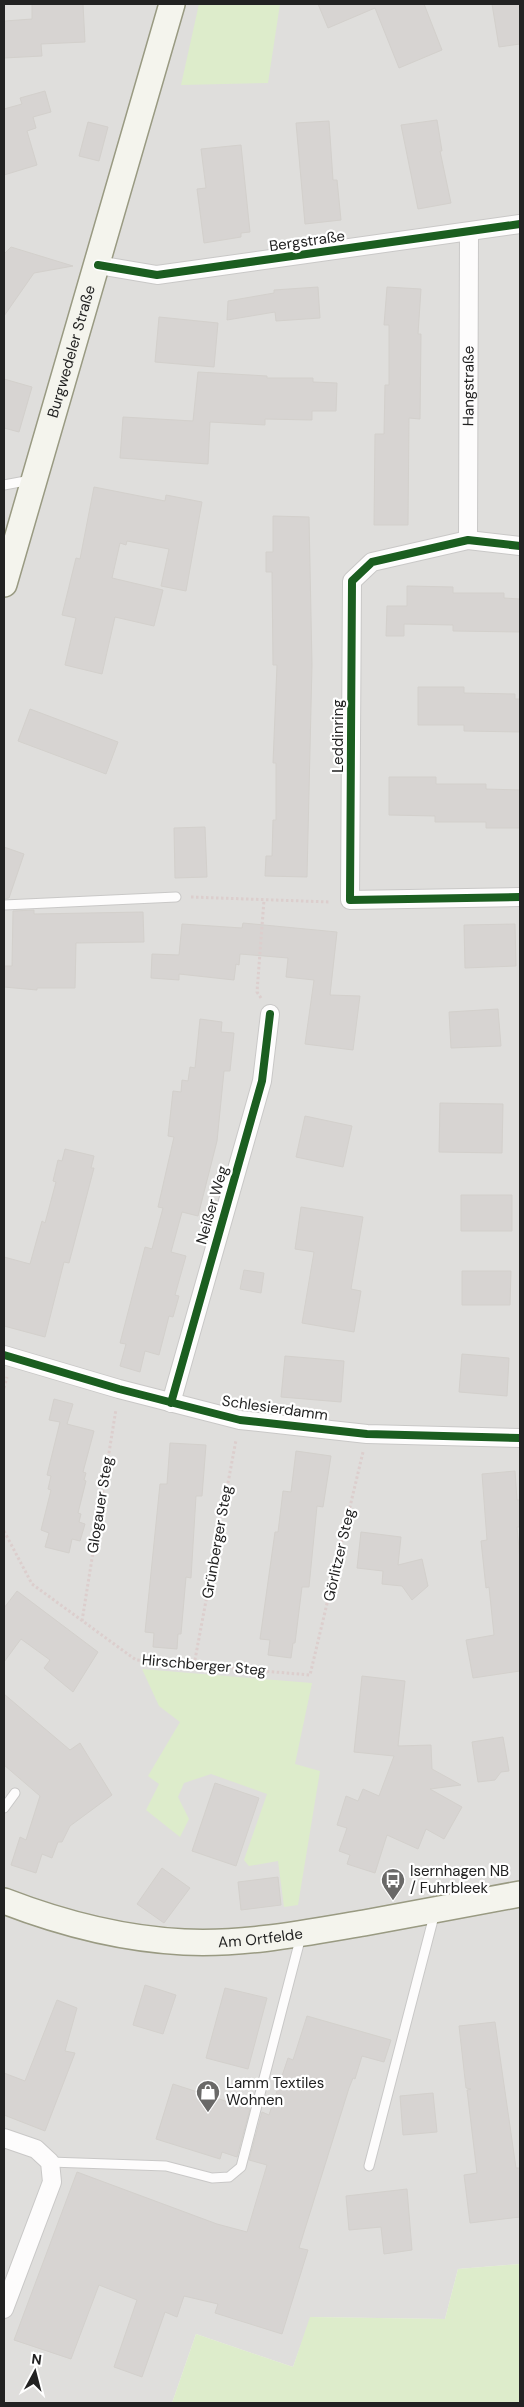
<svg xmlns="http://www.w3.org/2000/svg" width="524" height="2407" font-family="'DM Sans',sans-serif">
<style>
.residential{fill:#dfdedc}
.grass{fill:#ddeccb}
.building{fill:#d7d4d2;stroke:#d3d0cc}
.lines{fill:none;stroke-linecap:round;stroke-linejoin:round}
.service-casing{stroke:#c9c8c7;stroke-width:11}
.minor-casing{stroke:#c9c8c7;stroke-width:20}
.secondary-casing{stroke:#999a82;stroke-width:28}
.path{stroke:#dccecd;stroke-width:3;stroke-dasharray:2.5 2.5;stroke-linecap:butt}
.service{stroke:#fdfcfc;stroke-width:9}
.minor{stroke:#fdfcfc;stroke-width:18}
.secondary{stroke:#f4f4ed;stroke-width:25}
.cycleway-casing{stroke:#fff;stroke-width:11}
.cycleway{stroke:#1b5e20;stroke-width:8}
.labels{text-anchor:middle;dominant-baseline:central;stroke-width:4.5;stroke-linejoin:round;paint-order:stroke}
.street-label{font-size:15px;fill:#222;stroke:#fff}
.poi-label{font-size:15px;fill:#222;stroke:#fff;text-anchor:start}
</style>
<rect width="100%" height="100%" fill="#f0eeeb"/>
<!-- residential -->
<path class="residential" d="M4,4h516v2260l-62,5 -13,50 -134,-2 -18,50 -97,-33 -24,69h-168z"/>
<!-- grass -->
<path class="grass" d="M199,4h81l-12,79 -87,2z
M142,1669l170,14 -17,81 25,7 -22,134 -14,2 -6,-46 -29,5 -5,-6 23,-66 -56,-20 -27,9 -6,14 11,22 -9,18 -34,-27 13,-26 -11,-8 32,-54 -21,-16z
M520,2264v139h-348l24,-69 97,33 17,-50 135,2 13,-50z"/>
<!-- building -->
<path class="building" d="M32,4h51l2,38 -44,2 1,12 -38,2 1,-37 27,-2z
M318,4h106l18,46 -43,18 -24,-60 -47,20z
M492,4h28v40l-21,3z
M45,91l6,21 -18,5 3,11 -9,3 10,34 -33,10v-66l18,-5 -2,-6z
M437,120l5,31h-2l11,52 -33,6 -17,-84z
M329,121l4,59h4l4,40 -36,4 -9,-101z
M88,122l20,5 -9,34 -20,-5z
M241,145l9,87 -9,1v4l-37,6 -7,-54 9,-1 -5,-39z
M11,247l62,19 -39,7 -30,43v-62z
M318,287l2,31 -44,3 -1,-9 -48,8 1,-19 46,-8v-3z
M387,287l34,2 -3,45h3l-1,85 -11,-1 -1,107h-34l1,-91h9l1,-49h4v-60h-5z
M159,317l59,6 -4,44 -59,-5z
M198,372l69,4v2h46v4l24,1 -1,28h-24v9l-47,-1v6l-55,-3 -2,42 -88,-6 3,-41 70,4z
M4,379l28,8 -13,45 -15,-4z
M94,487l71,14 1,-6 36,7 -16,89 -25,-5 8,-37 -42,-8 -1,4 -6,-2 -8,35 51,12 -9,36 -39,-9 -13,57 -37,-9 11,-47 -14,-3 14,-57 4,1z
M273,516l36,1 3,148 -5,212 -42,-1 1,-20h6l1,-36h3v-57h-3l4,-98h-4l-1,-93h-6v-20h7z
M407,586l46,1v6h51v5l16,1v33l-67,-1v-6l-49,-1v12h-18l1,-30h20z
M418,687h46v6l51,1v5h5v33l-56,-1v-6h-46z
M30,709l88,33 -12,32 -88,-33z
M389,777h47v7h50v5l34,1v38h-34v-6h-51v-6l-46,-1z
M205,827l2,50 -32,1 -1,-50z
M4,847l20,7 -15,44 -5,1z
M34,910v4l109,-2 1,30 -68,1 -1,45h-38v2l-33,-3v-21h8l1,-55z
M243,923l94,9 -7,63 30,1 -7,54 -48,-6 9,-64 -28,-3 2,-19 -48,-4 -1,11 -3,-1 -2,16 -55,-6v6l-28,-2 1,-24 27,1 3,-31 60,4z
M515,924l1,42 -51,2 -1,-43z
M498,1009l3,37 -50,2 -2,-36z
M200,1019l22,3 -1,10 13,1 -4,38h-6l-7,70 -19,75 -16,-4 -11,40 15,4 -11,39 4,1 -6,21 -4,-1 -10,39 -14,-4 -5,21 -20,-6 6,-22 -6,-1 25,-96 7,2 11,-41 -5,-1 16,-70 -6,-1 5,-45 8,1 1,-12 6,1 2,-14 5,1z
M440,1103l63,1 -1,49 -63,-1z
M305,1116l47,10 -9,41 -47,-10z
M65,1149l29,7 -3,12h3l-25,95 -5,-1 -19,75 -41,-11v-69l26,7 12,-43 3,2 11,-41 -3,-1 5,-21 4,1z
M461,1195h51v36h-51z
M301,1207l62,10 -12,72 10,2 -7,41 -52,-9 12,-71 -19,-3z
M244,1270l20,3 -3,20 -21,-4z
M462,1271h49l-1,34h-48z
M462,1354l47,4 -2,38 -48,-4z
M285,1356l59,5 -3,41 -60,-5z
M54,1399l19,5 -6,20 27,7 -11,41 3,1 -2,7 2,1 -8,32 3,1 -2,8 6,2 -5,17 -8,-2 -3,14 -24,-6 4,-14 -8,-3 10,-40 -3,-1 3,-13 -4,-1 13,-53 -11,-2z
M170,1443l36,2 -4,51h-6l-5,82 -5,-1 -5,57h-3l-1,15 -24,-2 1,-14 -9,-1 15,-148h7z
M296,1451l35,5 -8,51 -6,-1 -8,81h-7l-7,56h-2l-2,15 -23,-3 2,-15 -10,-1 15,-107h3l5,-41 8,1z
M515,1471l2,29h3v27h-3l3,33v111l-47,7 -7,-38 28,-5 -5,-48 -3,1 -5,-47 6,-1 -5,-66z
M361,1532l40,5 -3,28 24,-6 6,27 -16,14 -10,-14 -20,-2 1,-13 -26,-3z
M17,1591l81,61 -25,40 -29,-24 6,-8 -29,-21 -17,23v-54z
M362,1676l43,5 -7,65 33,-1 1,24 29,16 -31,4 32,18 -18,32 -18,-10 -8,20 -31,-14 -12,38 -28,-9 3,-9 -11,-4 8,-23 -10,-3 9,-29 12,5 5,-12 16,7 15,-40 -40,-4z
M4,1694l66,56 10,-7 32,52 -42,31 -8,16h-4l-6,16 -10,-4 -6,19 -25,-8 9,-28 6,3 14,-44 -36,-31z
M503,1737l6,34 -8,1 -6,8 -17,2 -6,-40z
M215,1783l44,15 -23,68 -44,-15z
M162,1868l28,20 -26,35 -27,-19z
M278,1877l3,28 -40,5 -3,-28z
M145,1985l31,10 -13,39 -30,-9z
M225,1988l42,10 -19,71 -42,-11z
M57,2000l20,8 -12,43 10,2 -30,78 -41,-16v-42l21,8z
M307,2016l84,24 -7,22 -22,-6 -7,23 -2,-1 -4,10 -50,160 9,2 -26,84 -67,-21 3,-9 -34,-8 -7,21 -12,-5 -23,65 -28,-10 23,-67 -38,-15 -28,74 -57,-19 63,-168 140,52 30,8 20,-67 -18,-5 13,-48 7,3 19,-57 5,2z
M495,2022l21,146h4v49l-50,6 -6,-48 13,-2 -10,-83 4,-1 -5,-1 -7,-62z
M173,2084l77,25 -13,48 -15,-5 -2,7 -64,-20z
M433,2093l4,39 -34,3 -3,-39z
M407,2189l5,61 -28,4 -3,-27 -32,3 -3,-34z"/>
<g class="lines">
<!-- service casing -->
<g class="service-casing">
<path id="service" d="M4,485l27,-5
M4,905l172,-8
M4,1808l11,-15
M50,2162l116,4 46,12 17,-1 12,-10 60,-231
M369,2166l66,-254"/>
</g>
<!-- minor casing -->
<g class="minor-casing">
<g id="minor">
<path d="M98,265l59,10 363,-51"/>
<path id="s1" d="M468,540l1,-308"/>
<path d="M520,546l-52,-6 -96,22 -20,19 -2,319 170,-3"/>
<path d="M4,1355l115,34 121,31 127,14 153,4"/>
<path d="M171,1403l91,-322 8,-67"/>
<path d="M4,2138l32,11 14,13 2,20 -48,127"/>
</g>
</g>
<!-- secondary casing -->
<g class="secondary-casing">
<g id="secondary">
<path id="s2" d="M4,584l168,-580"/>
<path id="s3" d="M4,1901c57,22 119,38 180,41 60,3 121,-9 180,-19 52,-10 104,-19 156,-29"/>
</g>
</g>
<!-- path -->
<path class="path" d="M191,897l139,5
M261,998l-4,-6 7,-92
M4,1388l3,-11
M4,1531l28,53 104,76 174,15 53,-223
M82,1621l34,-212
M194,1665l42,-225"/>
<!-- service -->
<use href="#service" class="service"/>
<!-- minor -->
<use href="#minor" class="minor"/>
<!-- secondary -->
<use href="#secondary" class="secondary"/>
<!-- cycleway casing -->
<g class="cycleway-casing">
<path id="cycleway" d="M98,265l59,10 363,-51
M520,546l-52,-6 -96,22 -20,19 -2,319 170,-3
M4,1355l115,34 121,31 127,14 153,4
M171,1403l91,-322 8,-67"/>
</g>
<!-- cycleway -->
<use href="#cycleway" class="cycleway"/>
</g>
<!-- icons -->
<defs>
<g id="bus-pin" transform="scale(1.25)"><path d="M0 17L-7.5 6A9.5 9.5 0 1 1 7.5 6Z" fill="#6a6968" stroke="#fff"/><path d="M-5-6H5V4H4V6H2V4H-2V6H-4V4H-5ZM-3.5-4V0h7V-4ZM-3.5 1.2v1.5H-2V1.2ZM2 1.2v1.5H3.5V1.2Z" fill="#fff"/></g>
<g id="shop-pin" transform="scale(1.25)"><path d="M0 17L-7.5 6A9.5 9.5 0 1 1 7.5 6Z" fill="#6a6968" stroke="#fff"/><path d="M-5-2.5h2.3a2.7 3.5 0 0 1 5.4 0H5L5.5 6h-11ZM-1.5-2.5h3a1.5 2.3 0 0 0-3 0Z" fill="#fff"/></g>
</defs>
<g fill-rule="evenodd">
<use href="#bus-pin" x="393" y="1880"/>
<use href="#shop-pin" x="208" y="2092"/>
</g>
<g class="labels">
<!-- street labels -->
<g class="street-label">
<text transform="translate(307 241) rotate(-8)">Bergstraße</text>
<text stroke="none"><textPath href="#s2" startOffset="242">Burgwedeler Straße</textPath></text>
<text stroke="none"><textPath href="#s1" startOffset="154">Hangstraße</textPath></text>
<text transform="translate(338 736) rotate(-90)">Leddinring</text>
<text transform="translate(212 1205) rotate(-74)">Neißer Weg</text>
<text transform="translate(275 1408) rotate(8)">Schlesierdamm</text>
<text transform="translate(100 1505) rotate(-81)">Glogauer Steg</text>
<text transform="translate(217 1542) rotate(-80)">Grünberger Steg</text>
<text transform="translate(339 1555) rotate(-77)">Görlitzer Steg</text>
<text transform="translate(204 1665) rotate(5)">Hirschberger Steg</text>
<text stroke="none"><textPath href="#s3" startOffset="262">Am Ortfelde</textPath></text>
</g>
<!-- poi labels -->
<g class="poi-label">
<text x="410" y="1871">Isernhagen NB<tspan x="410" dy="17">/ Fuhrbleek</tspan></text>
<text x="226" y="2083">Lamm Textiles<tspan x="226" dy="17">Wohnen</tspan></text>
</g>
</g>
<!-- border -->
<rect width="524" height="2407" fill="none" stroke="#222222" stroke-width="10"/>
<!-- north arrow -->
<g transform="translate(35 2372) rotate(7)" stroke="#ffffff" stroke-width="4" paint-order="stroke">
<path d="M0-4L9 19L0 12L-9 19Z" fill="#222222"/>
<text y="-8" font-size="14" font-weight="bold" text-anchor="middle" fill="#222222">N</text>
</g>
</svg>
